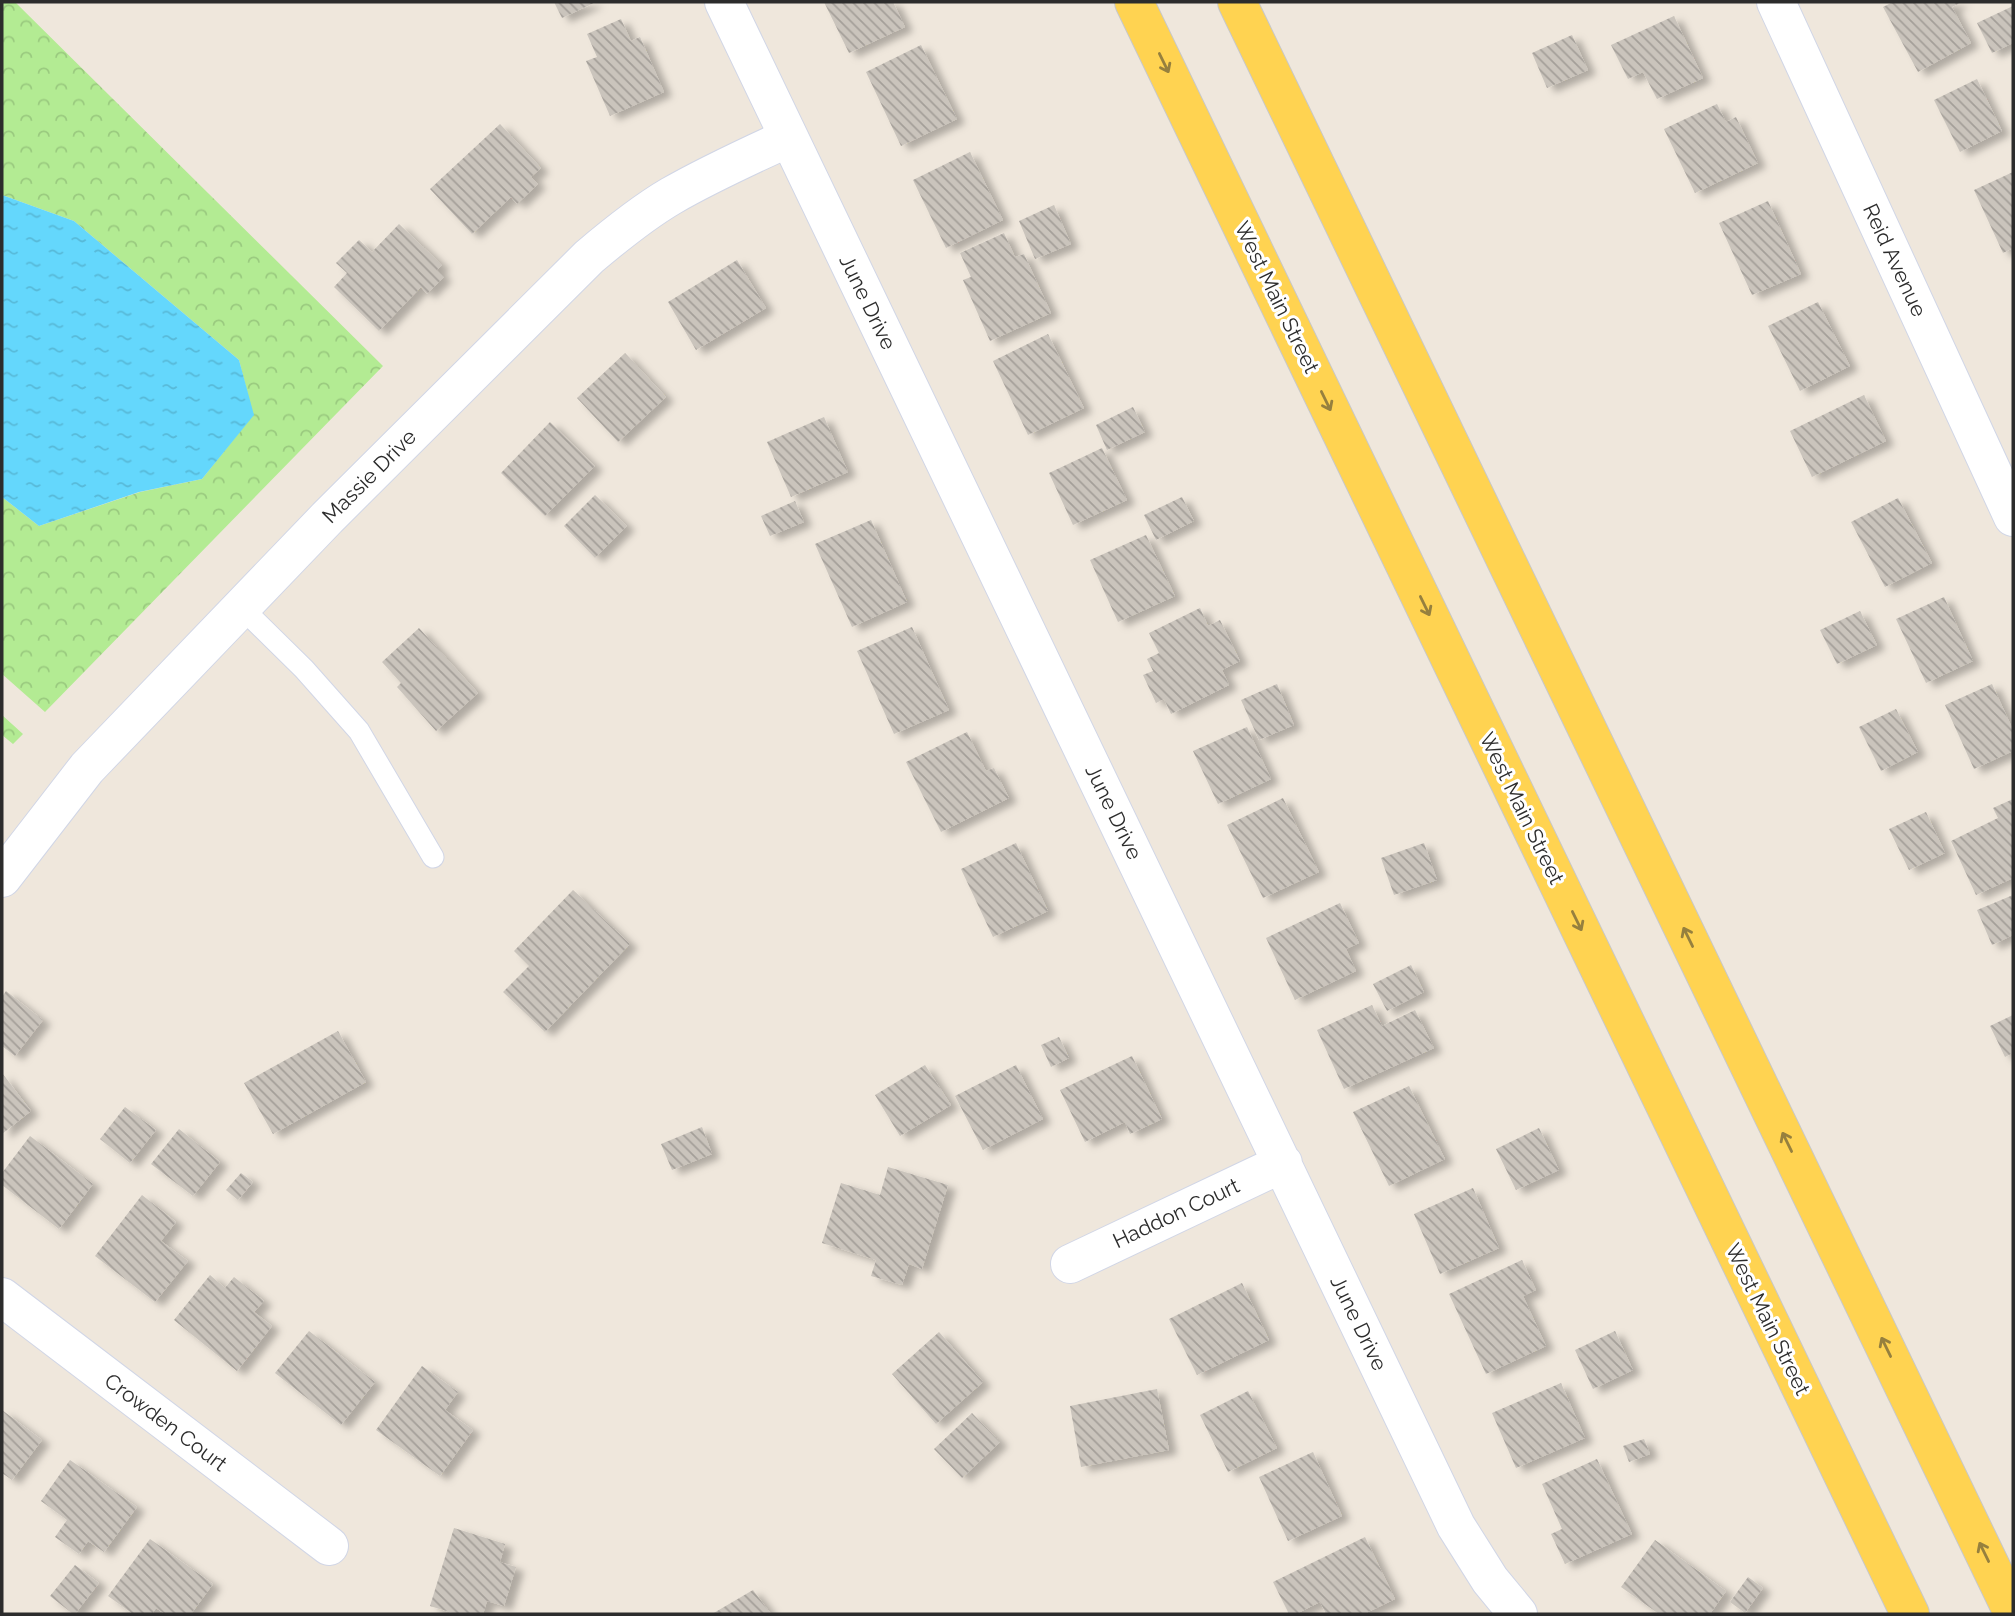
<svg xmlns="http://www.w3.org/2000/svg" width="2015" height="1616" font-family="Raleway,sans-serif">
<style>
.forest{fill:url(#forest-crowns)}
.water{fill:url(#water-ripples)}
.building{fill:url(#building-back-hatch);filter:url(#shadow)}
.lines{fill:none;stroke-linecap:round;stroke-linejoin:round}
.lane-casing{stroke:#d1d6e6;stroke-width:23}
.street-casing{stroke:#d1d6e6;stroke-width:40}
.primary-casing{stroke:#c8c8c8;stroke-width:40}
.lane{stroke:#fff;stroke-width:21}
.street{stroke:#fff;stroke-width:38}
.primary{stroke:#ffd351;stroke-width:38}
.oneway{stroke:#96803e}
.labels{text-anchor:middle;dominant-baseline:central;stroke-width:6;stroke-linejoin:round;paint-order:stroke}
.street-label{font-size:21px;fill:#2c2c2c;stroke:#fff}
</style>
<defs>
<pattern id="forest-crowns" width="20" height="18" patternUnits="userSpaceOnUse" patternTransform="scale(1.75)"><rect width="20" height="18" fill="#b3eb93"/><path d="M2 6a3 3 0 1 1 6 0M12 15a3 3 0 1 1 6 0" fill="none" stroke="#9aca7f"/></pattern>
<pattern id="water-ripples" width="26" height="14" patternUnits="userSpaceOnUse" patternTransform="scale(1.75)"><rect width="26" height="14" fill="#64d7fc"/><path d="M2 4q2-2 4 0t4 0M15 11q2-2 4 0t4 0" fill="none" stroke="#57b9d8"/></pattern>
<pattern id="building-back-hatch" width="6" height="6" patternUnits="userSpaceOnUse" patternTransform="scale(1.75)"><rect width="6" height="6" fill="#cac4bc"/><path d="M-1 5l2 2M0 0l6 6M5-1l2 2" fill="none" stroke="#a49f99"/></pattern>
<filter id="shadow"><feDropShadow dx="8" dy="4.5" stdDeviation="3.5" flood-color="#0004"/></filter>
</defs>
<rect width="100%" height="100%" fill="#efe7dc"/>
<!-- forest -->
<path class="forest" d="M2,2h13l368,364 -338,346 -43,-38v-177l37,29 101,-34 62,-13 51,-64 -14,-55 -165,-139 -72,-26z
M2,715l21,19 -10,10 -11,-9z"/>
<!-- water -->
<path class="water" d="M2,195l72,26 165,139 15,55 -52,64 -63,13 -100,34 -37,-29z"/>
<!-- building -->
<path class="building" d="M554,2h42l-34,16z
M824,2h69l12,25 -56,26z
M1893,2h69l-10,5 19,36 -53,29 -35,-65z
M2013,6v37l-21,10 -15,-30z
M1674,16l29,62 -46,21 -14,-27 -15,7 -17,-34z
M621,19l10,22 9,-4 24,55 -54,24 -24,-55 11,-4 -10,-23z
M1572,35l16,35 -41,18 -15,-35z
M921,45l36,74 -56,27 -35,-74z
M1977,79l25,52 -42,21 -26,-52z
M1717,104l9,18 10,-5 22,46 -63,30 -31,-64z
M500,124l41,44 -10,9 7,7 -21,20 -6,-7 -39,37 -42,-45z
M970,152l33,68 -57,28 -33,-68z
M2013,172v76l-10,5 -29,-63z
M1768,201l33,73 -49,21 -33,-72z
M1054,205l17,39 -36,15 -16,-38z
M399,224l43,41 -5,5 7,7 -17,17 -6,-7 -42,44 -45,-44 13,-14 -11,-10 23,-23 13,12z
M1004,233l11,24 9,-3 27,59 -61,28 -27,-61 8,-3 -11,-24z
M737,260l29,48 -70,42 -28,-48z
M1818,302l32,64 -50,25 -32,-65z
M1048,334l36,74 -56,27 -35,-74z
M625,353l41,44 -48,45 -41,-44z
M1864,395l22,46 -74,36 -22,-46z
M1133,407l12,25 -38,18 -11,-25z
M824,417l24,55 -57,25 -24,-55z
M550,422l45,44 -50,50 -44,-43z
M1102,448l25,52 -54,25 -24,-52z
M595,495l32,31 -32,32 -31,-32z
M1182,497l12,24 -38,19 -12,-25z
M1898,498l34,65 -47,24 -34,-65z
M795,501l9,21 -34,14 -9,-20z
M871,520l36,82 -55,25 -37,-83z
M1146,535l29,61 -57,26 -28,-62z
M1944,597l29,64 -47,22 -30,-64z
M1200,608l8,18 12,-6 20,41 -18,9 7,15 -58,29 -7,-15 -8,4 -13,-28 10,-4 -6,-12 12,-6 -10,-20z
M1860,611l17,34 -40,19 -17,-34z
M912,627l37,83 -55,24 -37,-83z
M419,628l59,65 -42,38 -39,-44 4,-4 -19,-21z
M1277,684l17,41 -35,15 -18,-40z
M1992,684l21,46v21l-39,18 -29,-64z
M1896,709l22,43 -37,19 -22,-44z
M1247,727l24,52 -53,25 -25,-53z
M967,732l19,39 8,-3 15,30 -68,34 -35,-70z
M1283,798l36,74 -56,26 -36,-73z
M2013,799v79l-37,17 -25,-54 47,-23 -5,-10z
M1926,812l19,41 -36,17 -20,-41z
M1016,843l32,68 -55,26 -32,-68z
M1424,843l13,37 -43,15 -13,-37z
M573,890l57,54 -85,88 -42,-40 26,-26 -15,-15z
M2013,895v40l-21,10 -15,-35z
M1340,903l19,40 -13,6 10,22 -61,29 -29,-62z
M1411,965l13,27 -37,19 -14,-27z
M6,991l37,29 -28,36 -13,-10v-49z
M1372,1005l10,21 33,-16 19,38 -90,41 -27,-59z
M2013,1015v38l-8,4 -15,-31z
M338,1031l28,51 -93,52 -29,-51z
M1059,1037l10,21 -18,9 -10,-22z
M1132,1056l30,63 -32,15 -5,-12 -40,20 -25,-52z
M925,1065l26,40 -51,31 -25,-41z
M1016,1065l27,54 -60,31 -28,-54z
M2,1073l29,38 -29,23z
M1409,1086l36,73 -56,27 -36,-74z
M125,1107l31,23 -26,33 -30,-24z
M702,1127l10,27 -40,16 -11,-26z
M1539,1128l20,42 -43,20 -20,-41z
M179,1129l41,33 -27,34 -42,-32z
M30,1136l63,48 -34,45 -57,-44v-12z
M888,1167l60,18 -26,84 -13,-5 -7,21 -31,-9 5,-16 -54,-17 19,-60 39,12z
M241,1173l12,9 -15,18 -12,-10z
M1473,1188l26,60 -59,26 -26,-60z
M142,1195l34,27 -15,19 27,20 -33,41 -60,-46z
M1522,1260l14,30 -13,6 23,50 -60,28 -37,-80z
M210,1275l15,13 9,-11 30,24 -10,11 18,14 -35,45 -63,-51z
M1242,1283l27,57 -72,35 -28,-56z
M309,1331l66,51 -34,43 -66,-52z
M1615,1331l18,39 -40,19 -18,-39z
M939,1332l44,50 -47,42 -44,-50z
M422,1366l36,26 -13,18 28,20 -33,46 -64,-46z
M1561,1383l24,55 -69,30 -24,-55z
M1157,1389l12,61 -88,17 -11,-61z
M1248,1391l29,57 -49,24 -28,-57z
M2,1410l40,30 -30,40 -10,-7z
M972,1413l28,29 -38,36 -28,-29z
M1644,1439l6,15 -21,8 -6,-16z
M1313,1452l29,64 -54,25 -29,-64z
M1597,1459l35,75 -67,30 -14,-30 11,-5 -20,-45z
M70,1460l67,47 -33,45 -16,-11 -9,13 -24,-17 12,-17 -26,-19z
M454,1528l51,16 -5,18 16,5 -12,39 -17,-5 -4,13h-27l-26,-8z
M1365,1537l30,62 -31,15h-38l-6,-12 -24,12h-7l-16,-32z
M150,1539l63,45 -22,30h-26l-9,-6 -4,6h-19l-25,-18z
M1655,1540l71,51 -16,23h-51l-38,-27z
M75,1565l24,18 -24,31h-2l-23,-18z
M1748,1577l15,11 -18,25 -15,-11z
M753,1590l18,24h-59z"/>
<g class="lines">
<!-- lane casing -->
<g class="lane-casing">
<path id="lane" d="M241,607l63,62 55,62 74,126"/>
</g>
<!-- street casing -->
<g class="street-casing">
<path id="street" d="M724,2l732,1524 34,54 28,34
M1776,2l237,515
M2,878l85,-110 240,-250 262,-261c26,-22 53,-44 82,-61 38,-22 78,-40 117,-58
M1070,1264l213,-101
M2,1297l327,249"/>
</g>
<!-- primary casing -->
<g class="primary-casing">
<path id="primary" d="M1134,2l776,1612
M1237,2l776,1611"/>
</g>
<!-- lane -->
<use href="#lane" class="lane"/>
<!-- street -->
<use href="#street" class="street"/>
<!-- primary -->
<use href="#primary" class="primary"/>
</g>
<!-- one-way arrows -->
<defs><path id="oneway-shaft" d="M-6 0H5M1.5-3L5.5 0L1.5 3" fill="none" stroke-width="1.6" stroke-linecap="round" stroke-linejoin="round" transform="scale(1.75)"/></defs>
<g class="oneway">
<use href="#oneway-shaft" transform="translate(1164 63) rotate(64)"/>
<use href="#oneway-shaft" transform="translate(1326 401) rotate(64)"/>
<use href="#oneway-shaft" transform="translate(1425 606) rotate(64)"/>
<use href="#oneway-shaft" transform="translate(1577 921) rotate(64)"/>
<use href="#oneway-shaft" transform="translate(1688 937) rotate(-116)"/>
<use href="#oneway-shaft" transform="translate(1787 1142) rotate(-116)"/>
<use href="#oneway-shaft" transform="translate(1886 1347) rotate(-116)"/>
<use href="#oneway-shaft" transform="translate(1984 1552) rotate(-116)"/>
</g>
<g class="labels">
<!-- street labels -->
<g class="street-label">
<text transform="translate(1895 260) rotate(65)">Reid Avenue</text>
<text transform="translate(1277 297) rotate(64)">West Main Street</text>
<text transform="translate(868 302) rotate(64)">June Drive</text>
<text transform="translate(369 476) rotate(-45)">Massie Drive</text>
<text transform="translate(1522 808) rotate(64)">West Main Street</text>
<text transform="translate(1114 812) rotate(64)">June Drive</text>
<text transform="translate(1176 1213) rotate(-25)">Haddon Court</text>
<text transform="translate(1768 1319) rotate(64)">West Main Street</text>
<text transform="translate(1359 1323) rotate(64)">June Drive</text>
<text transform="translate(166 1422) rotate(37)">Crowden Court</text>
</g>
</g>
<!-- border -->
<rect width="2015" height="1616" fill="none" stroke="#2c2c2c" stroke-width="7"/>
</svg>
